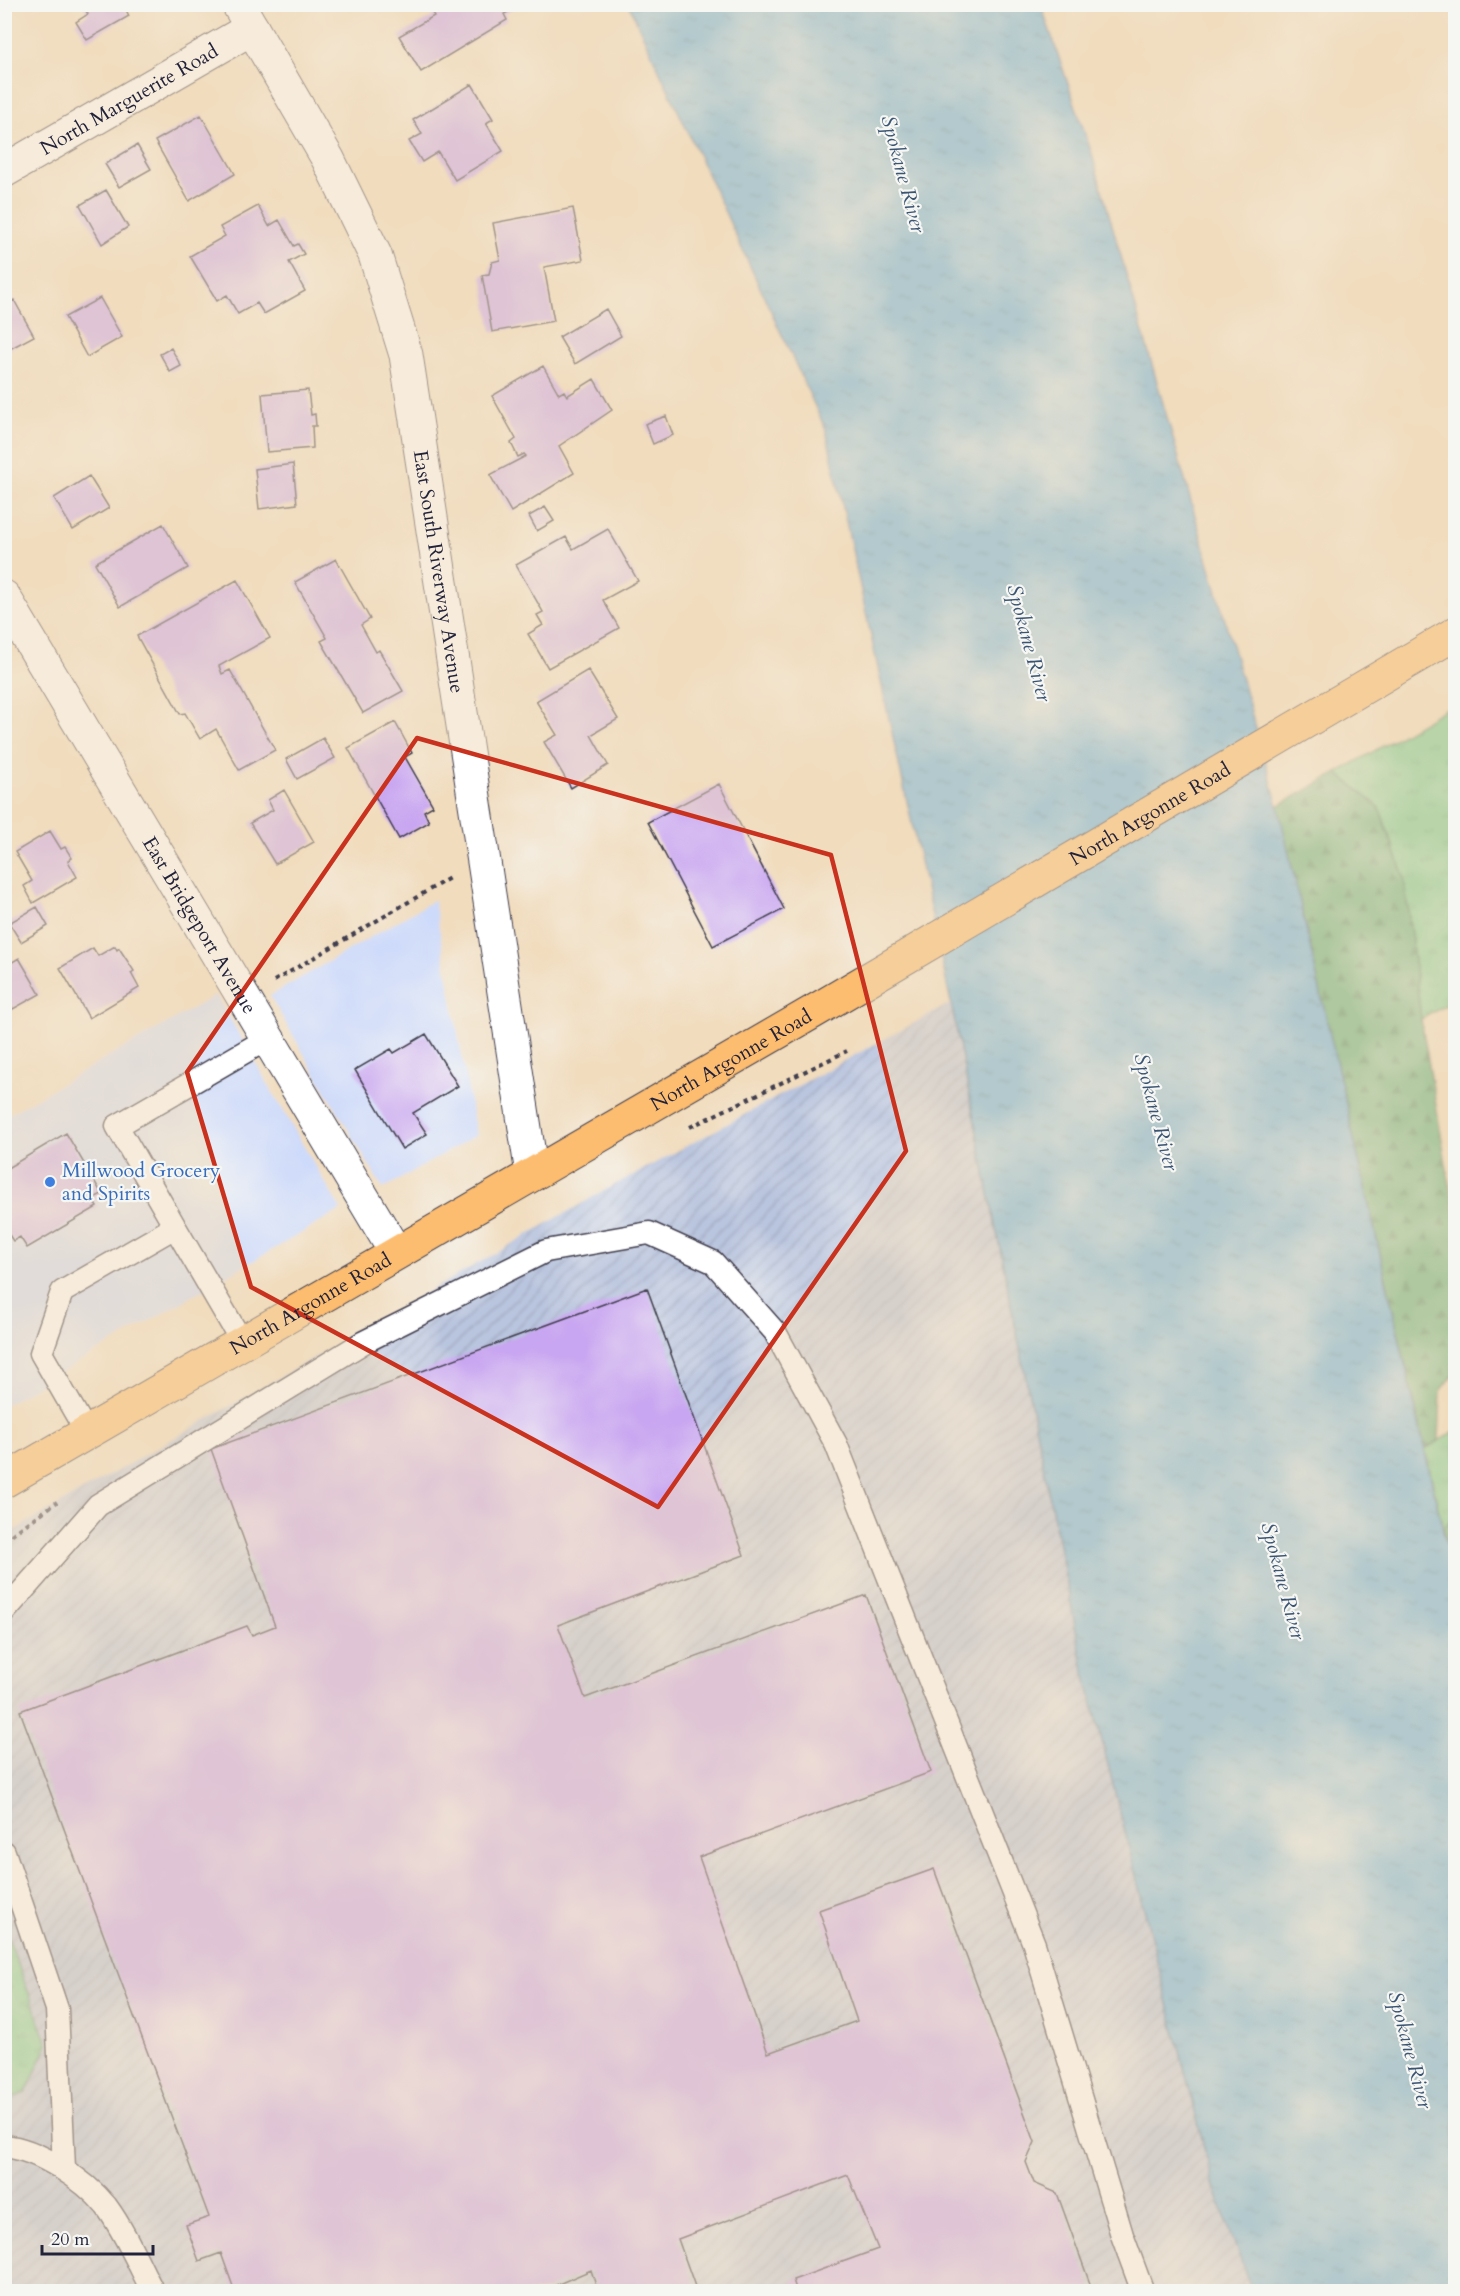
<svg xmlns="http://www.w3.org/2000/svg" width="1460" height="2296" font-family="Cardo,serif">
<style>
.built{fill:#cedafa}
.industrial{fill:url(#industrial-furrows)}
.grass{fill:url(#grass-tufts);stroke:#4b7666;stroke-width:1.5}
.forest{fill:url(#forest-firs);stroke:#40685a;stroke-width:1.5}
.water{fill:url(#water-ripples);stroke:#446a8d;stroke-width:1.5}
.building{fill:#c9a6f1}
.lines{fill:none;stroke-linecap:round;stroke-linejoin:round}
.service-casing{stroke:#413e4e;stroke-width:25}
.minor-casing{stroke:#413e4e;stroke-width:35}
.primary-casing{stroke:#413e4e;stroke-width:35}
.path{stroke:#413e4e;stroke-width:4;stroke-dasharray:4.5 4.5;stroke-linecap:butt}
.service{stroke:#fff;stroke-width:22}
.minor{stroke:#fff;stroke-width:33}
.primary{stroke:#fdbd6f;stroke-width:33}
.marked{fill:none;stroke:#c8321e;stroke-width:4.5;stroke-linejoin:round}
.shop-dot{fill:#3f7fe0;stroke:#f6f6f2;stroke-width:2}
.labels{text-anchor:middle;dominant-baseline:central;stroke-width:4.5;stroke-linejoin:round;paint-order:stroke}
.street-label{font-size:20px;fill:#22223b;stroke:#f6f6f2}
.shop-label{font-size:20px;fill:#366cbe;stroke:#f6f6f2;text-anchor:start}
.water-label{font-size:21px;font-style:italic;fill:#3a5474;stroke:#f6f6f2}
</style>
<defs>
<pattern id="industrial-furrows" width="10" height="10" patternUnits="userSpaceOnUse" patternTransform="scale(1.5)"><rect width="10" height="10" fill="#b9c4de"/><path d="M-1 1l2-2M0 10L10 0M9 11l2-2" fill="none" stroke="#9fa8bf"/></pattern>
<pattern id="grass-tufts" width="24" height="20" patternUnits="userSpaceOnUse" patternTransform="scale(1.5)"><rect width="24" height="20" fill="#74cb90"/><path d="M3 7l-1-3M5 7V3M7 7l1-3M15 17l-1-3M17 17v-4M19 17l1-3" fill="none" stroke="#64ae7d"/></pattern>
<pattern id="forest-firs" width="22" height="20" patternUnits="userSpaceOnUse" patternTransform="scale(1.5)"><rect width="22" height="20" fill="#5faf7a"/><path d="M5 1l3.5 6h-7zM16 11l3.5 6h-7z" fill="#4e8e65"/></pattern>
<pattern id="water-ripples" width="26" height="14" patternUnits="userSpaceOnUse" patternTransform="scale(1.5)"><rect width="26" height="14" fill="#67b1df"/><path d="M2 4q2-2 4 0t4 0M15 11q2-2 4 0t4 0" fill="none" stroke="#5490b6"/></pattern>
</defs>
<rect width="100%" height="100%" fill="#f6f6f2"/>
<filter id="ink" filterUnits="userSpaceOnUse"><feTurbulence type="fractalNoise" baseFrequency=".0167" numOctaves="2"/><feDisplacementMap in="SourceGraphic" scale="12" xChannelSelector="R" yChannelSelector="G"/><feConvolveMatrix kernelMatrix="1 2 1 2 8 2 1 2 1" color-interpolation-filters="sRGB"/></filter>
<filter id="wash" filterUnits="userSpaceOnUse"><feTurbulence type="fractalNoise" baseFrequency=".008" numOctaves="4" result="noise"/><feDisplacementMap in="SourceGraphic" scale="24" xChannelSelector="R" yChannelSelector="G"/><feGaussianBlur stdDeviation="1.35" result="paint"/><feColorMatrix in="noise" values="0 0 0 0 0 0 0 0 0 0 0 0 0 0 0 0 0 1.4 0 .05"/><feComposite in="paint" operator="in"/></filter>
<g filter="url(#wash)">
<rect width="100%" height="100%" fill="#f1dcbd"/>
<!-- built -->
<path class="built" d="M434,900l42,235 -93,54 -113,-193z
M216,995l125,215 -336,195 -1,-288z"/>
<!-- industrial -->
<path class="industrial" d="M951,1003l132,662 131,522 38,104h-1247l-1,-755 605,-348z"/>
<!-- grass -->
<path class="grass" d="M1455,703v297l-34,19 -17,-142 -25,-70 -42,-34z
M1455,1431v83l-12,15 -18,-80z
M4,1927l44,117 -22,49 -21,7z"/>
<!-- forest -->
<path class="forest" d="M1337,773l42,34 25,70 17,142 35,201 -1,153 -14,18 -2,49 -14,9 -147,-643z
M1455,1514v70l-12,-55z"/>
<!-- water -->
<path class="water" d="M629,5h412l50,146 187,655 177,778v707h-203l-38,-104 -131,-522 -132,-662 -125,-573z"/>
<g id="blocks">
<!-- building -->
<path class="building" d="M82,4h41l6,12 -42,24 -11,-18 12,-8z
M427,4h87l2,4 -12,6 3,6 -86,52 -22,-36 35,-20z
M472,84l21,35 -7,4 17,28 -48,29 -17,-28 -16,10 -13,-21 13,-7 -9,-14z
M201,115l34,59 -46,27 -34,-60z
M137,145l14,24 -32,18 -14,-23z
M106,190l22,37 -26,17 -22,-39z
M258,206l11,20 10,-6 15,26 4,-2 6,10 -15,8 16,29 -41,23 -7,-11 -19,11 -11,-19 -10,6 -27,-45 35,-20 -5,-9z
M573,208l10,52 -39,7 10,54 -62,11 -10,-57 7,-1 3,-12 8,-2 -7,-37z
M100,298l22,39 -35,20 -22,-40z
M14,300l20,36 -30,16v-47z
M606,309l15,27 -46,28 -16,-27z
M171,348l10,18 -11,6 -10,-18z
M543,366l16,28 5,-3 3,5 27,-17 18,31 -53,36 15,27 -63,39 -21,-37 36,-19 -2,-2 -6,3 -7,-14 5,-4 -24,-43z
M308,390l3,25 4,-1 1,12h-4l1,22 -46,4 -5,-58z
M666,416l7,19 -20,9 -8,-20z
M293,464l4,40 -38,5 -4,-40z
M89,476l20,32 -36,22 -19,-32z
M545,507l9,14 -17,10 -8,-15z
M163,524l25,44 -68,39 -25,-44z
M608,529l30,52 -35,19 16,28 -71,40 -20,-34 15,-9 -6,-10 6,-3 -27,-47 50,-28 7,12z
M336,559l34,60 -9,6 15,27 3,-2 24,41 -40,22 -42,-72 6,-3 -32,-56z
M237,580l33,58 -51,28 3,8 8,-4 45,80 -36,20 -23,-41 -16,10 -15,-26 -5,1 -43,-78z
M588,670l30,49 -27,16 17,30 -37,23 -27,-46 13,-7 -21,-34z
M395,722l17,31 -7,4 28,49 -9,5 5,11 -30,17 -51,-91z
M323,738l12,20 -38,21 -11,-20z
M719,784l65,125 -71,37 -65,-124z
M284,790l30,52 -39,22 -25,-41 23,-13 -5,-10z
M50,831l11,18 4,-2 7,11 -4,3 9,16 -44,26 -9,-17 8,-5 -17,-29z
M37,907l11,19 -27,16 -12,-19z
M115,946l2,4 2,-2 15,23 -3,2 8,15 -50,30 -29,-50 33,-20 5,8z
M19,958l21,36 -36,20v-47z
M426,1034l32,52 -45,27 14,21 -25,15 -47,-79 36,-21 3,4z
M66,1133l36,61 -10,5 5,8 -70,41 -7,-11 -7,4 -9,-14v-57z
M647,1288l97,267 -186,70 27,73 281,-103 65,177 -232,85 69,196 89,-32 -38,-111 115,-41 101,273 -9,20 8,21 23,10 36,99h-296l-4,-12 85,-31 -30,-74 -170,64 19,53h-99l-7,-22 -51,22h-305l-14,-39 -22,8 -13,-36 23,-8 -189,-506 227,-85 5,9 23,-9 -64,-177z"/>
</g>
</g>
<g filter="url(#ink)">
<use href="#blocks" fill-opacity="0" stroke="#413e4e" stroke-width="1.5"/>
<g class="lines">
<!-- service casing -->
<g class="service-casing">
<path id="service" d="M175,1227l67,115
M87,1433l-46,-80 21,-61 113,-65 -58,-101 150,-87
M4,1612l94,-107 266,-163 182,-91 103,-18 64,29 62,70 61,112 198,500 88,291 21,57
M4,1852l53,157 7,160
M4,2146c34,3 81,34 102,60 18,24 33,59 47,86"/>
</g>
<!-- minor casing -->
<g class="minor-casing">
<g id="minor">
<path id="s1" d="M238,4l90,155 47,96 31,100 126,819"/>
<path id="s2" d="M4,171l248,-143"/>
<path id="s3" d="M4,597l392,656"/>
</g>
</g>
<!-- primary casing -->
<g class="primary-casing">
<g id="primary">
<path id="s4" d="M4,1481l814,-472 638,-376"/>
</g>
</g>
<!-- path -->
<path class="path" d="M274,981l177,-104
M690,1127l157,-76
M4,1540l53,-38"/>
<!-- service -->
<use href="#service" class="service"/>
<!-- minor -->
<use href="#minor" class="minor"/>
<!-- primary -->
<use href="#primary" class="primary"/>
</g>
</g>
<!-- marked area -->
<path d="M0 0H1460V2296H0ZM417,738l414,117 75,296 -248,356 -407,-220 -64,-215z" fill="#f1dcbd" fill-opacity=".55" fill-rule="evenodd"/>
<path class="marked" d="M417,738l414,117 75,296 -248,356 -407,-220 -64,-215z"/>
<!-- markers -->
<circle class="shop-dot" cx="50" cy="1182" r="6"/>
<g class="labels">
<!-- street labels -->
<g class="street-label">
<text stroke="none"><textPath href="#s2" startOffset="144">North Marguerite Road</textPath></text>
<text stroke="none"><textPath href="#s1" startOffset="610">East South Riverway Avenue</textPath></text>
<text stroke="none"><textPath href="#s4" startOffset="1326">North Argonne Road</textPath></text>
<text stroke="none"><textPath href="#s3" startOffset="382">East Bridgeport Avenue</textPath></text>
<text stroke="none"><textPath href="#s4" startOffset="840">North Argonne Road</textPath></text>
<text stroke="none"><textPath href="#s4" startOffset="354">North Argonne Road</textPath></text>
</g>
<!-- shop labels -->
<g class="shop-label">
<text x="62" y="1170">Millwood Grocery<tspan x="62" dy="23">and Spirits</tspan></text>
</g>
<!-- water labels -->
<g class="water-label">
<text transform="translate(903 174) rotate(75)">Spokane River</text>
<text transform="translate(1029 643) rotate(75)">Spokane River</text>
<text transform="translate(1156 1112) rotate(75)">Spokane River</text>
<text transform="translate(1283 1581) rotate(75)">Spokane River</text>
<text transform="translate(1410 2050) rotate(75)">Spokane River</text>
</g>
</g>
<!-- margin -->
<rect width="1460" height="2296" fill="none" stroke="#f6f6f2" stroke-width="24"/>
<!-- scale -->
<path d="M42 2245v9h111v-9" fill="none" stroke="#22223b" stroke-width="3"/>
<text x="51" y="2245" font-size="18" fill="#22223b" stroke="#f6f6f2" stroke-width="4.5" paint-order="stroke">20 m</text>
</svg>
